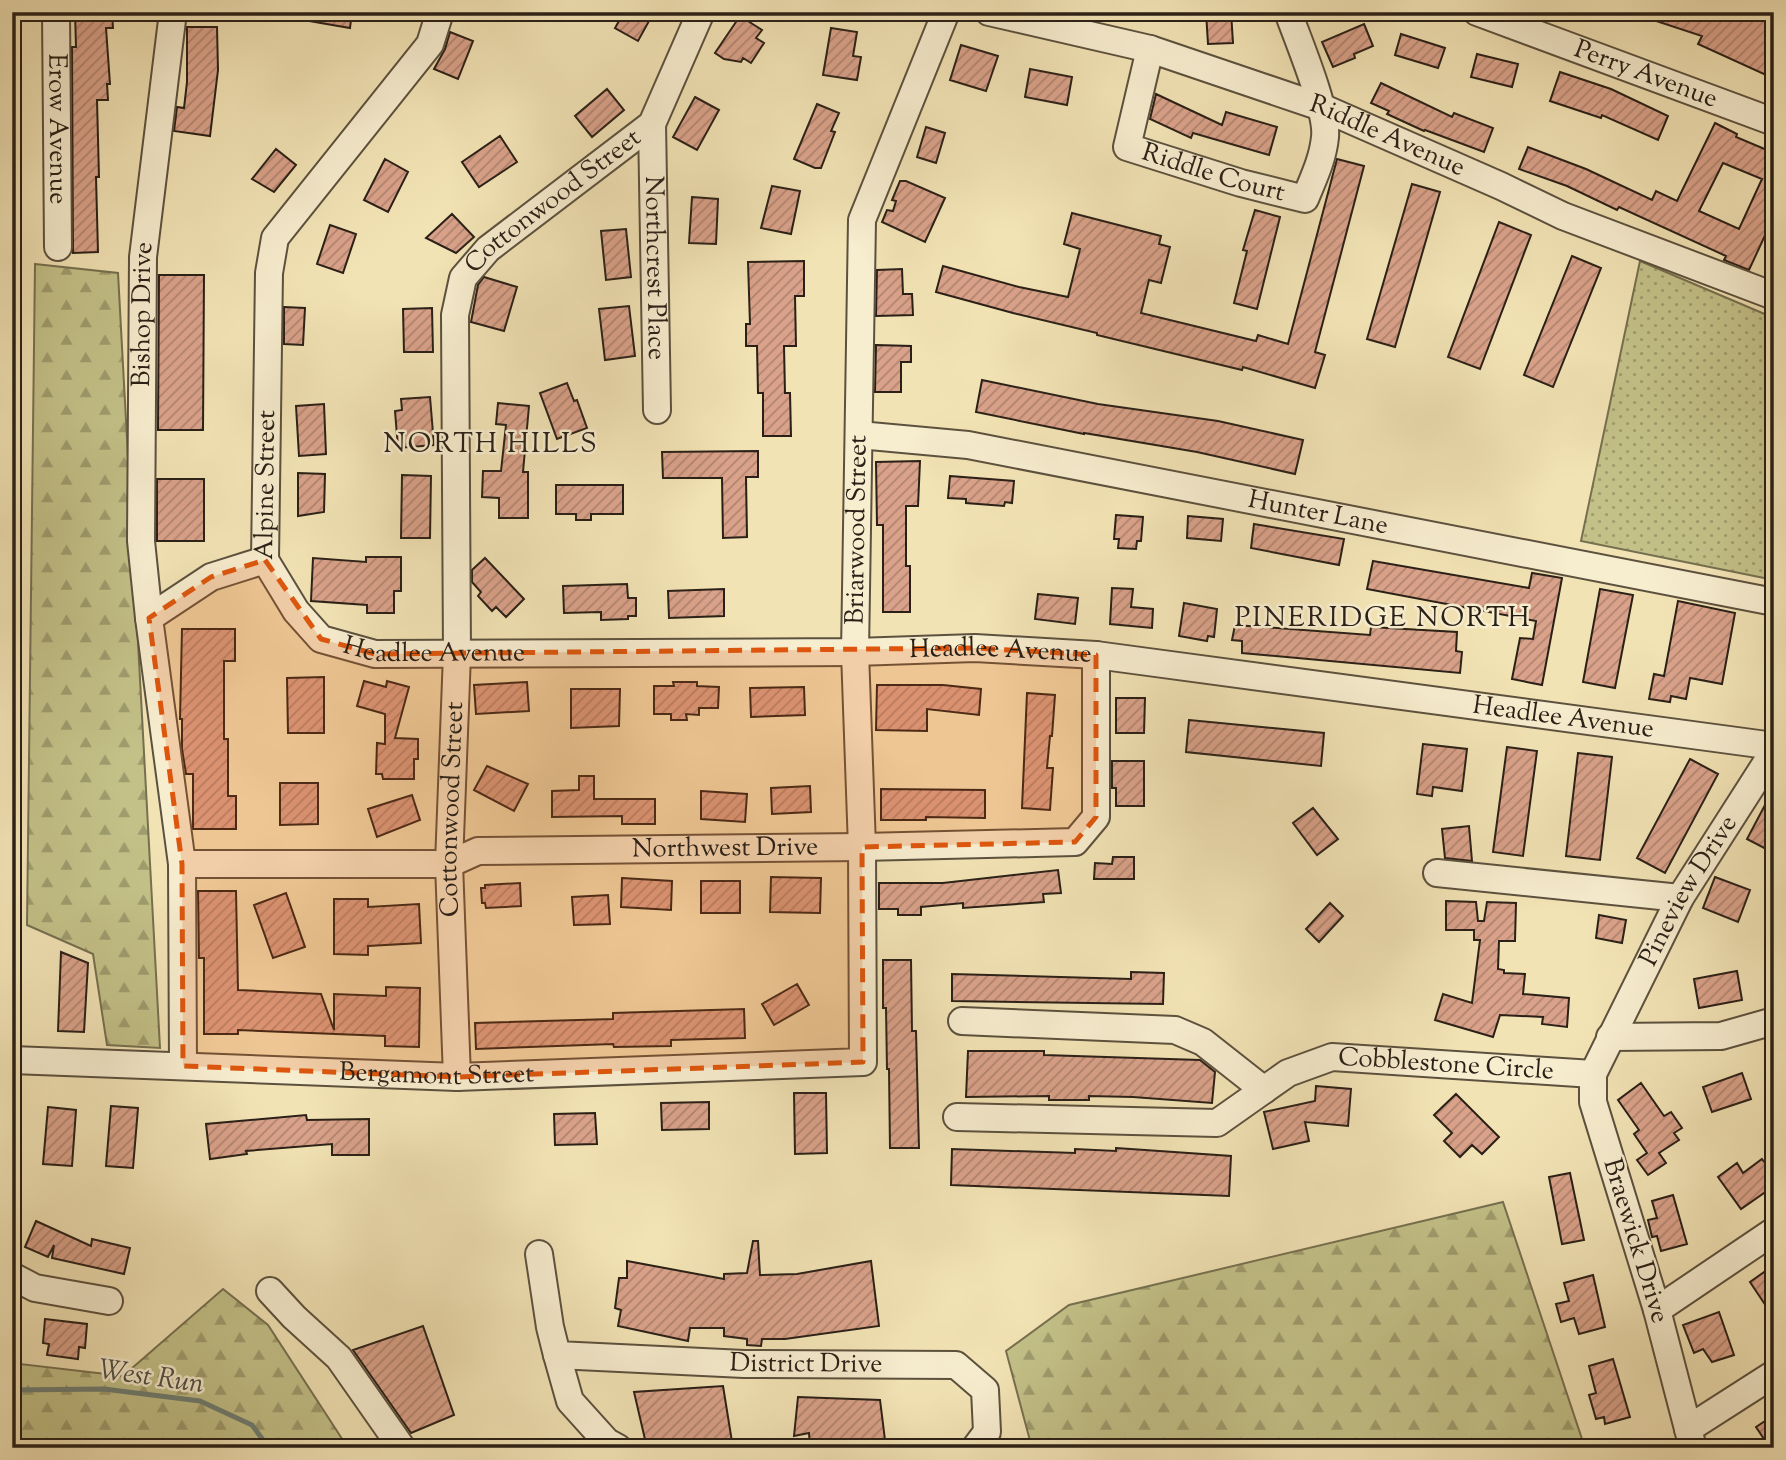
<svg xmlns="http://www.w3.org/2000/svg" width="1786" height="1460" font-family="'Sorts Mill Goudy',serif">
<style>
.grass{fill:url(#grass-dots);stroke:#767050;stroke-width:2}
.forest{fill:url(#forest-firs);stroke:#767050;stroke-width:2}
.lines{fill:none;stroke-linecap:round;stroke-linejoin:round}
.stream{stroke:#6e7e74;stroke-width:5}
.building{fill:url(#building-hatch);stroke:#2a2017;stroke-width:2;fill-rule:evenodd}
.minor-casing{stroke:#5c513e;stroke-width:30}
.minor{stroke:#f7edcf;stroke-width:26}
.marked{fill:#de560d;fill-opacity:0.2;stroke:#de560d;stroke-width:5;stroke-dasharray:14 9;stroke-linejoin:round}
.labels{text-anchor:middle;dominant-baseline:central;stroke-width:5;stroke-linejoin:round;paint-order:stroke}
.street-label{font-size:26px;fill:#2a2017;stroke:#f7edcf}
.neighbourhood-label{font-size:28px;letter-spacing:2px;fill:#2a2017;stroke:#f7edcf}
.water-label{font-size:28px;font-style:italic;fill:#4c4f46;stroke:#f7edcf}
</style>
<defs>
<pattern id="grass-dots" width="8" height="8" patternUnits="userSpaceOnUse" patternTransform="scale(1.75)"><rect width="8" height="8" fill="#c3c188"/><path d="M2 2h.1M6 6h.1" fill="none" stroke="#9f9c6e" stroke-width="1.8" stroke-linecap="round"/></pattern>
<pattern id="forest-firs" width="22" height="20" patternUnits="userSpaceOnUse" patternTransform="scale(1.75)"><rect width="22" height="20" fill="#c3c188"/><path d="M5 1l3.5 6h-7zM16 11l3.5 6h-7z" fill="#9f9c6e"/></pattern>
<pattern id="building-hatch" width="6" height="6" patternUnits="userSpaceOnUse" patternTransform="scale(1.75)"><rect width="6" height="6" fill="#daa28a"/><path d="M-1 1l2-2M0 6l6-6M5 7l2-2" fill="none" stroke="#b18470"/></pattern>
</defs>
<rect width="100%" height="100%" fill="#f2e3b5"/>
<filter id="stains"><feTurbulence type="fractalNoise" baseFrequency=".00286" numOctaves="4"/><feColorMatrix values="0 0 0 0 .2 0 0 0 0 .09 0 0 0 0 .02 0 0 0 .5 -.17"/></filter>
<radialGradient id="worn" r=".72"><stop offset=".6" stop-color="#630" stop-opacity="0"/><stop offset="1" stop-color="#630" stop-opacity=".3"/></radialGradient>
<!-- grass -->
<path class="grass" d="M1640,261l134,57v262l-193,-39z"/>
<!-- forest -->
<path class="forest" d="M35,264l83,9 42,775 -53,-3 -14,-91 -66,-29z
M1503,1202l82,246h-553l-26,-97 63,-46z
M223,1289l45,36 80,123h-336v-85l111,13z"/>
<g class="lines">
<!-- stream -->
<path class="stream" d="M12,1390l92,-1 96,12 52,24 17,23"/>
</g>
<!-- building -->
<path class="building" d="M75,12h37l1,16h-7l4,56h-3l1,16h-11l2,77h-3l2,75 -25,1 -1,-206h4z
M304,12h48l-2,16 -47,-8z
M624,12h30l-16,29 -23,-13z
M1206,12h25l2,31 -25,1z
M1638,12h136v47l-8,16 -68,-31 4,-8 -64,-21z
M740,16l22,14 -6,8 8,5 -13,20 -8,-5 -2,4 -17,-3 -9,-6z
M1364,24l9,22 -19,8 1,4 -22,9 -11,-25z
M187,27h30l1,43 -8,66 -36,-5 3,-24 7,1 3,-26z
M831,28l26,4 -4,24 8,1 -4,23 -34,-5z
M450,32l23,9 -15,38 -24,-10 11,-20z
M1401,34l44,14 -7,20 -43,-13z
M961,45l37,11 -12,35 -36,-11z
M1477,54l41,10 -6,23 -41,-10z
M1030,69l42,8 -5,28 -42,-8z
M1560,72l51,17 57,27 -10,24 -56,-25 -1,3 -51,-17z
M1381,83l71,34 2,-4 39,15 -9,24 -59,-22 -1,1 -37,-17 2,-3 -18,-8z
M607,89l17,21 -32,27 -17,-21z
M1156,94l66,31 4,-13 51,15 -8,28 -76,-22 -2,5 -41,-19z
M695,97l24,13 -22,40 -24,-13z
M817,104l22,9 -8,18 4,1 -14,36h-6l-21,-9z
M1715,123l22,11 -1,3 38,16v63l-25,54 -25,-10 2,-4 -107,-49 -2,3 -50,-24 -48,-17 9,-22 58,22 66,31 4,-9 21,10zM1723,163l39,16 -23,50 -40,-18z
M926,127l19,6 -9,30 -19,-6z
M500,136l17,26 -38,25 -17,-25z
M276,149l20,16 -22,27 -22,-13z
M385,159l23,13 -20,40 -24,-12z
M1337,159l27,7 -49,186 10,3 -10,33 -72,-21 -1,3 -145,-35v-2l-84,-20 -77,-21 7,-26 76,21 49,10 12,-48 -16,-5 8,-31 89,23 -2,8 11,3 -9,36 -12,-3 -8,33 115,28 2,-6 30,9z
M900,181h6l39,17 -20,44 -43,-20 5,-12 6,1 3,-10 -4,-1z
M1412,184l28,8 -45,155 -28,-8z
M772,186l28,5 -9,43 -30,-6z
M692,197l26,2 -2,45 -27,-1z
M1255,210l25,7 -23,92 -23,-6 13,-52 -4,-1z
M452,214l22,23 -18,16 -30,-15z
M1499,222l32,13 -51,134 -32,-12z
M330,225l26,9 -13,39 -26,-9z
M626,229l5,48 -25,3 -5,-49z
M1572,256l29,12 -48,119 -29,-12z
M804,261v35h-9l1,50h-12l1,47h5l1,43h-28v-43h-5l-1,-47h-11v-22h4l-2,-62z
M902,269l1,25h9l1,21 -37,1 1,-46z
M159,275h45l-1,155h-45z
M484,277l33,10 -13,44 -33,-9 7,-37z
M629,306l6,50 -30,4 -6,-51z
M284,307l21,1 -2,37 -19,-1z
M432,308l1,44h-29l-1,-43z
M876,345l35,1v16h-10v30h-26z
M982,380l116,24 120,17 85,19 -8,34 -98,-22 -113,-19v1l-108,-22z
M567,383l7,18 3,-1 10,28 -30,11 -17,-46z
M430,397l4,48 -36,3 -3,-37 7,-1 -1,-11z
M498,403l31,3 -6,66h5v46h-29v-20l-17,-1 1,-26h18l5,-46 -10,-1z
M324,404l2,50 -27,2 -3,-50z
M758,451v26h-12l1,60 -24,1 -1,-60h-59l-1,-26z
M920,461l-2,45h-12v60h4v46h-27v-87h-6l-1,-63z
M298,473l27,1 -1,38 -26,4z
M402,475l29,1 -1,62h-29z
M950,476l64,5 -2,22 -7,-1 -1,4 -38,-3v-4l-18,-1z
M157,479h47v62h-47z
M556,485h67v29h-32v6h-15v-6h-20z
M1116,515l27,2 -2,24h-4l-1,8 -18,-1 1,-9h-5z
M1188,516l35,3 -2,22 -34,-3z
M1254,524l90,15 -5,26 -88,-17z
M366,557h35v34h-7v22h-27v-8l-56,-4 2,-43 53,4z
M485,558l39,41 -18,18 -10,-10 -4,4 -14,-15 3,-4 -9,-10v-12z
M1373,561l156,27 3,-15 30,5 -20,107 -30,-6 8,-41 13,1 3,-18 -169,-32z
M627,584l1,14h8v18h-8v3l-27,1v-8l-37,1 -1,-27z
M1112,588l21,1 -2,18 22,2 -1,19 -42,-4z
M724,589v27l-55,2 -1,-27z
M1600,589l33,6 -18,93 -32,-6z
M1038,594l40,4 -3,26 -40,-5z
M1678,601l57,12 -13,71 -32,-6 -4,21 -15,-3 -1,6 -21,-3 5,-25 10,2z
M1184,603l33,6 -3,28 -6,-1 -1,5 -28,-5z
M1235,625l135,10 1,-8 86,5 -1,19 6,1 -2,21 -218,-20v-12l-10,-1z
M182,629h53v32h-11v78h4v57h8v33h-43v-55h-7l-4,-25v-30h-2z
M324,677v56h-36l-1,-55z
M364,681l22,6 1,-6 22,6 -14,51 23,1v20h-4v20h-31l-1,-5h-6l1,-31 8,1v-30l-28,-8z
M527,682l2,29 -53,3 -2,-29z
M673,682h24v4l22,1 -1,21h-19v7l-13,-1 1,6h-16v-6h-17v-28h20z
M877,685h66l38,4 -2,26 -52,-6v22l-51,-1z
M804,687l1,28 -54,2 -1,-29z
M571,689h49l-1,37 -48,2z
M1027,693l28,2 -3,41h-2l-3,32h6l-3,42 -28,-2z
M1116,698h29l-1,35h-28z
M1189,720l135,13 -3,33 -135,-14z
M1423,744l44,5 -5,42 -29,-4 -1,9 -15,-2z
M1507,747l30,4 -14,105 -30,-4z
M1578,753l34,4 -12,103 -34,-4z
M1690,759l28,15 -53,99 -28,-15z
M1112,761h32v45h-28v-18h-4z
M487,766l41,18 -14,27 -40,-21z
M579,776h15v23h61v25h-33v-8l-70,1v-26l27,-1z
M280,783h38v41l-38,1z
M810,786l1,26 -39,2 -1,-26z
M1774,788v65l-27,-14z
M881,789l104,1v28l-59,-1v3h-45z
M701,791l46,3 -2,28 -44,-3z
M412,795l8,25 -43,17 -9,-28z
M1313,808l25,31 -21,16 -24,-32z
M1469,826l3,35 -27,-3 -3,-29z
M1113,857h21v22h-40l1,-16 17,1z
M1058,870l3,23 -18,1 1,8 -81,6v-5l-42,4v8h-23v-6h-19v-26h64z
M771,877l50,1 -1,35 -50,-1z
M1715,877l35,13 -12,32 -35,-14z
M622,878l50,3 -1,29 -50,-3z
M701,881h39v32h-39z
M520,883l1,23 -35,2 -1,-5h-3l-1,-15h4v-3z
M198,891h38l2,99 83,4 13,36v-36l52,2v-9l34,1 -1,59 -34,-1v-10l-147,-6v4h-34v-76h-5z
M286,893l19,54 -32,11 -19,-53z
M608,895l2,29 -36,1 -2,-28z
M334,899h34v8l51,-3 2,39 -53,3v9l-34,-1z
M1446,901l30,1 2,19h6l3,-19 29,1 -1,38h-16l-1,28 6,1v3l21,1 -2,20 46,4 -2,29 -25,-3 1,-7 -43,-2 -7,22 -58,-17 8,-26 29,9 8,-63h-6v-10h-28z
M1330,903l13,13 -24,26 -13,-13z
M1599,915l27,5 -4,23 -26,-5z
M61,952l27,11 -4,69 -26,-1z
M883,960h28l1,71h4l3,117h-29l-1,-79h-2l-1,-61h-3z
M1737,971l5,29 -43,8 -5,-29z
M1131,972l33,1 -1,31 -211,-3v-27l179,5z
M797,984l12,21 -35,20 -12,-21z
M744,1009l1,29 -74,2v6l-57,1 -1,-3 -137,5 -1,-26 138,-4v-6z
M968,1051h76v4l156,5 15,12 -3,31 -79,-6 -44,-1v4h-40v-4l-83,1z
M1742,1073l9,26 -39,13 -9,-25z
M1641,1083l23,33 7,-4 11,16 -8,5 5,7 -20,13 7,10 -18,12 -11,-15 10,-7 -13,-19 5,-4 -21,-30z
M1316,1086l35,3 -3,37 -43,-4 4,19 -36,8 -9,-37 51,-11z
M794,1093h32l1,60 -32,1z
M1456,1094l43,43 -17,17 -10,-9 -12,12 -16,-16 8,-8 -18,-18z
M709,1102v27l-47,1 -1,-27z
M111,1106l27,2 -5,60 -27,-2z
M48,1107l28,3 -4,56 -29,-2z
M595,1113l2,31 -42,1 -1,-31z
M306,1115l1,5 62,-1v36h-37v-11l-86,7 1,3 -37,5 -4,-35z
M1116,1148l115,8 -2,40 -278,-11 1,-36 123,4v-4l41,2z
M1762,1159l12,16v11l-33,23 -23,-32 19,-14 6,10z
M1570,1173l14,67 -22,4 -13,-67z
M1673,1195l14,49 -26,7 -4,-15 -5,1 -4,-17 9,-2 -5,-17z
M36,1221l55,25 1,-7 38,9 -6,26 -72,-16 2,-13 -6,12 -23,-10z
M753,1241h5l2,34 37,-1 74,-13 8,65 -94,13h-23l-1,7 -14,-1v-6l-23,-3v-8h-34l-2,13 -70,-15 3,-16 -6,-2 4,-30h8v-17l97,18v-5l23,-1z
M1774,1265v53l-24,-36z
M1593,1275l12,52 -26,7 -5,-16 -13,4 -5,-18 13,-3 -5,-18z
M1719,1312l15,43 -22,7 -9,-13 -9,4 -11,-28z
M45,1319l42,5 -2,24 -6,-1 -1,12 -31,-4 2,-11 -6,-1z
M423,1326l31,89 -43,18 -58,-83z
M1613,1359l17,58 -25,7 -1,-7 -8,2 -7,-24 7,-2 -7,-27z
M723,1386l10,62h-86l-13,-56z
M798,1397l82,3 6,48h-76l-1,-15 -15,3z
M1774,1415v33h-4l-14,-21z"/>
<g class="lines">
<!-- minor casing -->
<g class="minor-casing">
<g id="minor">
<path id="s1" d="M56,12l2,235"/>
<path id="s2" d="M989,12l161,37 171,58 180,79 62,30 211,80"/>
<path id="s3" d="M1477,12l297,110"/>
<path id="s4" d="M1150,49l-23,98 114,36 64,16c8,-20 18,-40 20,-62 3,-26 -27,-97 -37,-125"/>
<path id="s5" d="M652,124l5,286"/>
<path id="s6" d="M859,435l109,10 806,157"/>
<path id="s7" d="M265,560l31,51 25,28 54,15 480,-2 120,-4 121,7 678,91"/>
<path id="s8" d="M265,560l4,-287 6,-35 155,-194 10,-32"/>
<path id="s9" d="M149,618l-8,-77 2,-284 30,-245"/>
<path id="s10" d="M182,864h267l29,-13 384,-4 213,-5 21,-25v-162"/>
<path d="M1437,873l243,25"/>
<path d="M962,1021l213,9 28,12 61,48"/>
<path d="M1610,1037l111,-1 53,-15"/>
<path id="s11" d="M12,1060l445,17 406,-15 -1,-215 -7,-195 7,-432 84,-208"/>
<path d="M183,1066l-1,-202 -33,-246 62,-41 54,-17"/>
<path id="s12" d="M457,1077l-8,-213 8,-210 -2,-339 8,-37 25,-29 164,-125 49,-112"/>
<path id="s13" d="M957,1117l260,6 71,-50 44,-16 261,17"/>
<path id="s14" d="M539,1254l11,73 7,28 187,9 212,1 29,25 2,42 -12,16"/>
<path d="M12,1276l23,12 74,13"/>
<path d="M270,1291l24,26 45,41 63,90"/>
<path d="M1657,1310l117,-79"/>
<path d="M557,1355l13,46 37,41 11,6"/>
<path d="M1688,1429l86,-55"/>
<path id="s15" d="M1693,1448l-36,-138 -64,-208v-28l87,-176 94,-147"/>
</g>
</g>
<!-- minor -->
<use href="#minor" class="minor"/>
</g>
<!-- marked area -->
<path class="marked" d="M265,560l56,79 54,15 600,-6 121,7v162l-21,25 -213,5 1,215 -406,15 -274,-11 -1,-202 -33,-246 62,-41z"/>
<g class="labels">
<!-- street labels -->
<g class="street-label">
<text stroke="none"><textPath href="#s3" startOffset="180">Perry Avenue</textPath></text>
<text stroke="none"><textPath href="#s1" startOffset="117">Erow Avenue</textPath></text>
<text stroke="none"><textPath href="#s2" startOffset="418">Riddle Avenue</textPath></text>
<text stroke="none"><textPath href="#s4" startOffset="191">Riddle Court</textPath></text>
<text stroke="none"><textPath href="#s12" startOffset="919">Cottonwood Street</textPath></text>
<text stroke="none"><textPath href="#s5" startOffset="144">Northcrest Place</textPath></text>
<text stroke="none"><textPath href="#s9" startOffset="304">Bishop Drive</textPath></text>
<text stroke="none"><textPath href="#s8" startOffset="75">Alpine Street</textPath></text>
<text stroke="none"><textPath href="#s6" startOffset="466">Hunter Lane</textPath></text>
<text stroke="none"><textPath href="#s11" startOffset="1384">Briarwood Street</textPath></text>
<text stroke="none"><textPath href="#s7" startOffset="212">Headlee Avenue</textPath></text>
<text stroke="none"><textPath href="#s7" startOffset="779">Headlee Avenue</textPath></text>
<text stroke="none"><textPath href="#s7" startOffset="1346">Headlee Avenue</textPath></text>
<text stroke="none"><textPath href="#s12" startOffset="268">Cottonwood Street</textPath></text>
<text stroke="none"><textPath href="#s10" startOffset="546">Northwest Drive</textPath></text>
<text stroke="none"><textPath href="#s15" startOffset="595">Pineview Drive</textPath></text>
<text stroke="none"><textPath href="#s13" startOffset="508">Cobblestone Circle</textPath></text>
<text stroke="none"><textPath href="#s11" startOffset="425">Bergamont Street</textPath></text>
<text transform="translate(1635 1241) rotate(73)">Braewick Drive</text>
<text stroke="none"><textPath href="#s14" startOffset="352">District Drive</textPath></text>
</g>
<!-- neighbourhood labels -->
<g class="neighbourhood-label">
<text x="491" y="445">NORTH HILLS</text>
<text x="1383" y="619">PINERIDGE NORTH</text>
</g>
<!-- water labels -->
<g class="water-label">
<text transform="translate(151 1378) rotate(8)">West Run</text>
</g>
</g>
<!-- margin -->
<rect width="1786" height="1460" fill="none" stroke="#f2e3b5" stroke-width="42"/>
<rect x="14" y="14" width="1758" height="1432" fill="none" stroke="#2a2017" stroke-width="3.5"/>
<rect x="21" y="21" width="1744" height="1418" fill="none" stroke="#2a2017" stroke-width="2"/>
<rect width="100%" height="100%" filter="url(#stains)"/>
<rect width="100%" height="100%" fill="url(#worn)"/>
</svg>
